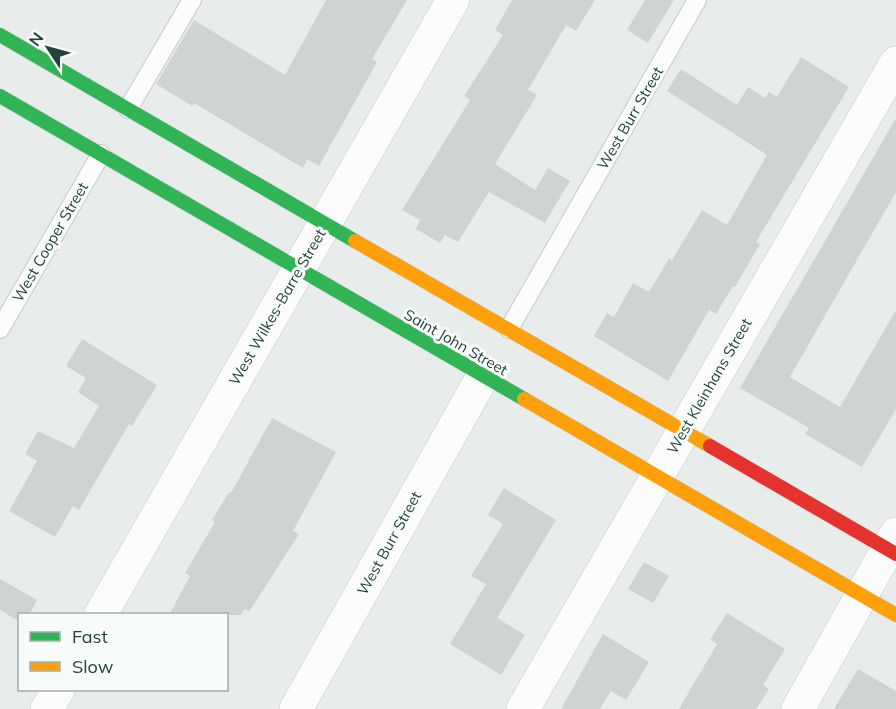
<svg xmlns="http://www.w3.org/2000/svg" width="896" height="709" font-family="Mulish,sans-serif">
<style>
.building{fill:#cfd4d2}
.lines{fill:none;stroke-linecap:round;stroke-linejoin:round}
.lane-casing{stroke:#c5cac8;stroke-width:20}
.street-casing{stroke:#c5cac8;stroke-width:34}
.fast-casing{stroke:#c3ccc9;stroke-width:15}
.slow-casing{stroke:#c3ccc9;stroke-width:15}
.jam-casing{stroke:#c3ccc9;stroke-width:15}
.lane{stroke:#fcfcfc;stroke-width:18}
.street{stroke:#fcfcfc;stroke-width:33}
.fast{stroke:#30b455;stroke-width:14}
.slow{stroke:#ff9f0a;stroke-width:14}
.jam{stroke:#e5322d;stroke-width:14}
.labels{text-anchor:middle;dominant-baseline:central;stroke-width:6;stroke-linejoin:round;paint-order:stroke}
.street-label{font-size:15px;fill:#24423a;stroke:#f7fbf9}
</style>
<rect width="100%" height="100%" fill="#e8edeb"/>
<!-- building -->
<path class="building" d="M326,0h81l-35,59 5,3 -58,104 -12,-7 -4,9 -109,-65 -2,3 -36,-22 38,-64 91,55z
M512,0h83l-19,31 -10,-6 -38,65 9,5 -42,69 40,26 13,-22 22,13 -25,42 -56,-31 -31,50 -13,-7 -5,8 -24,-14 4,-9 -18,-10 68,-110 -6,-4 39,-61 -8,-5z
M645,0h29l-26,43 -21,-13z
M801,57l48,30 -93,155 4,2 -25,43 -2,-1 -17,28 -7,-4 -41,71 -74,-45 13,-23 7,4 19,-34 16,9 20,-34 3,2 30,-50 25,15 40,-70 -100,-64 14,-22 56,36 11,-18 17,11 4,-6 8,5z
M896,118v74l-106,185 50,30 56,-97v99l-34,58 -57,-33 4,-6 -69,-40z
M82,339l75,46 -25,41 -3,-2 -50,86 -6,-4 -18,31 -46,-26 28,-50 -12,-7 13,-23 36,17 25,-42 -21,-14 8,-14 -20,-12z
M272,418l64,34 -43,79 6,3 -50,78 -4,-3 -4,6h-72l21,-39 -5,-3 30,-51 -3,-2 17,-28 2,1z
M504,488l52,32 -59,98 28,17 -24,40 -51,-31 36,-60 -15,-8 32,-52 -15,-9z
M644,562l25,14 -16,27 -25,-14z
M0,579l37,21 -8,15h-9v7l-20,-12z
M727,613l58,36 -22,36 6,4 -13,20h-77l38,-65 -7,-4z
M603,634l46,28 -23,38 -15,-9 -11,18h-39z
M858,669l38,22v18h-62z"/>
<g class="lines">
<!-- lane casing -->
<g class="lane-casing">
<path id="lane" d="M128,109l64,-109
M0,329l101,-175
M509,329l188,-329"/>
</g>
<!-- street casing -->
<g class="street-casing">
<path id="street" d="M101,614l352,-614
M47,709l11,-19
M296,709l187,-333
M523,709l373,-646
M798,709l98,-175"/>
</g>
<!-- fast casing -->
<g class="fast-casing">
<path id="fast" d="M0,35l355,206
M0,96l524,303"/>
</g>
<!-- slow casing -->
<g class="slow-casing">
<path id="slow" d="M355,241l355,205
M524,399l372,216"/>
</g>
<!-- jam casing -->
<g class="jam-casing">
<path id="jam" d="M710,446l186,108"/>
</g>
<!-- lane -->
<use href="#lane" class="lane"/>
<!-- street -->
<use href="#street" class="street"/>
<!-- fast -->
<use href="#fast" class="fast"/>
<!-- slow -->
<use href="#slow" class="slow"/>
<!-- jam -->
<use href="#jam" class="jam"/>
</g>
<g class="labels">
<!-- street labels -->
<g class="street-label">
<text transform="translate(630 118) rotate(-60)">West Burr Street</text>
<text transform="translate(50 242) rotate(-60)">West Cooper Street</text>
<text transform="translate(277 307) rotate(-60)">West Wilkes-Barre Street</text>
<text transform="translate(456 342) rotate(30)">Saint John Street</text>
<text transform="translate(709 386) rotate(-60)">West Kleinhans Street</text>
<text transform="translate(389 543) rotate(-61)">West Burr Street</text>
</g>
</g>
<!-- legend -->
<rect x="18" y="613" width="210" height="78" fill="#f7fbf9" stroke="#a3b1ad" stroke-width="1.5"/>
<rect x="30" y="632" width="30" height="9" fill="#30b455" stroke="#a3b1ad" stroke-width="1.5"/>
<text x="72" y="643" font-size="18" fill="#24423a">Fast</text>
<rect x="30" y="662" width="30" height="9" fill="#ff9f0a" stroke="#a3b1ad" stroke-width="1.5"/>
<text x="72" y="673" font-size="18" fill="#24423a">Slow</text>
<!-- north arrow -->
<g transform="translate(48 48) rotate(306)" stroke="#f7fbf9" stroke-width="4.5" paint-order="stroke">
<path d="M0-4.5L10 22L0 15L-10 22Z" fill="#24423a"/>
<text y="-9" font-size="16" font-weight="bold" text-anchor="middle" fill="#24423a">N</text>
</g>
</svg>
